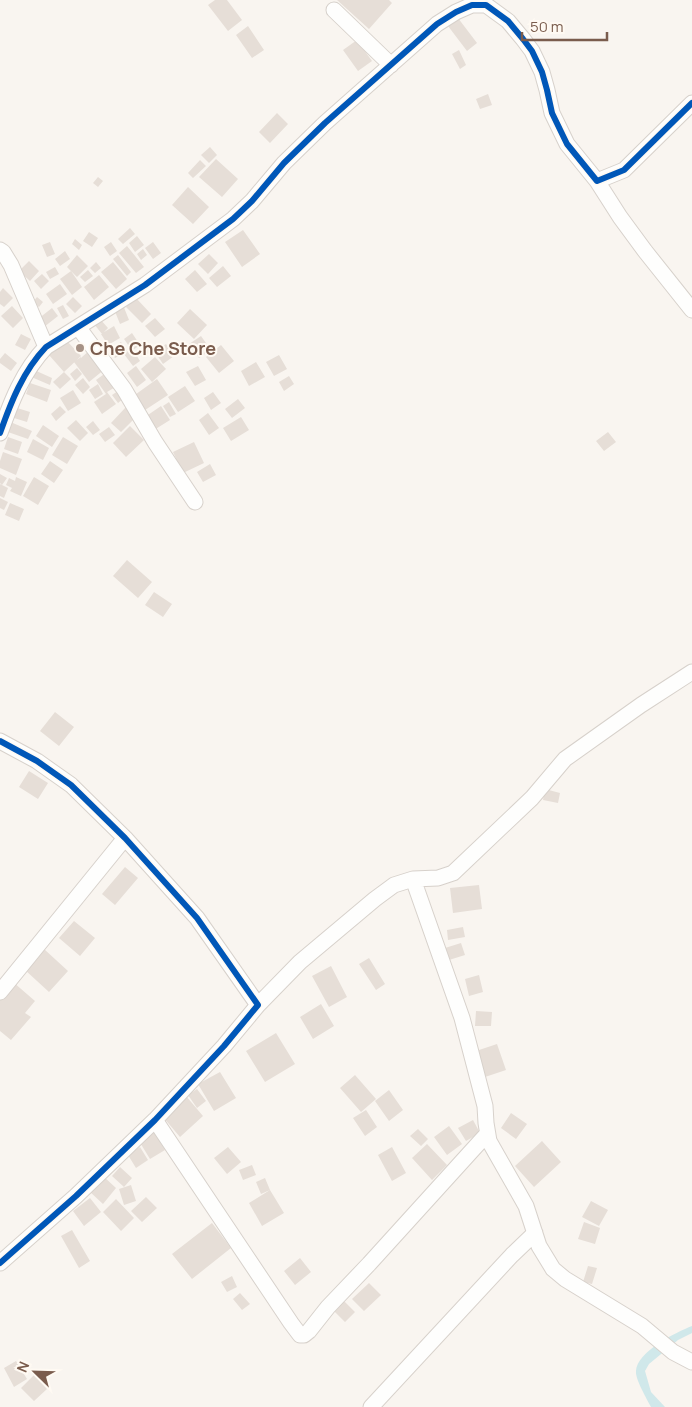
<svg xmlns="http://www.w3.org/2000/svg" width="692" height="1407" font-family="Manrope,sans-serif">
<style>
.water{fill:#d0e8ea}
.building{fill:#e6ded7}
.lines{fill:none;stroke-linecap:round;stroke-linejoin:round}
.minor-casing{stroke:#d7d1cb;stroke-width:17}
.minor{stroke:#fefefd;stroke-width:15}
.cycleway-casing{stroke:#fffaf3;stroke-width:9}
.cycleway{stroke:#0057b8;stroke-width:6}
.poi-dot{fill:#a69286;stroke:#fffaf3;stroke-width:2}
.labels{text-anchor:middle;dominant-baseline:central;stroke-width:4;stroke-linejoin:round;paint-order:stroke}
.poi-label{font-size:18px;font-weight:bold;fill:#7a5c4d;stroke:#fffaf3;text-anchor:start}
</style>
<rect width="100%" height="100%" fill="#f9f5f0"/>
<!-- water -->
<path class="water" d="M692,1326v7l-14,7 -29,24 -4,7 6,21 14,15h-14c-4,-8 -16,-28 -15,-36 1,-19 40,-39 56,-45z"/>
<!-- building -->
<path class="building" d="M215,0h12l15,20 -14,11 -20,-26z
M337,0h52l3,3 -23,26z
M458,18l19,25 -10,8 -19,-25z
M248,26l16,24 -12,8 -16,-23z
M357,40l15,21 -14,10 -15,-21z
M459,50l7,15 -6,4 -8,-15z
M488,94l4,11 -12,4 -4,-10z
M277,113l11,11 -18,19 -11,-11z
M210,147l7,8 -8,8 -8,-8z
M216,159l22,20 -16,18 -23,-20z
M200,160l6,6 -13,12 -5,-5z
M98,177l5,4 -5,6 -5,-4z
M188,187l21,20 -16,17 -21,-19z
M130,228l5,6 -12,10 -5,-5z
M243,230l17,24 -18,13 -17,-25z
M89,232l9,6 -6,9 -9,-6z
M137,236l7,9 -9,7 -6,-9z
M75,239l7,6 -3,5 -7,-6z
M50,242l5,12 -8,3 -5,-12z
M111,242l6,9 -7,5 -6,-9z
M153,242l8,11 -8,6 -8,-11z
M127,246l17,21 -8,6 -17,-20z
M143,249l4,6 -6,5 -4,-6z
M65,251l5,8 -10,7 -5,-7z
M209,254l9,9 -10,11 -10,-10z
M77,255l11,11 -11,11 -10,-10z
M118,255l13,17 -4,4 -14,-17z
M29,261l10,10 -9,10 -11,-10z
M96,262l5,6 -6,5 -5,-5z
M113,262l14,17 -11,10 -15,-17z
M223,266l8,10 -14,11 -8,-9z
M55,267l4,7 -9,5 -4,-7z
M88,270l5,6 -8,6 -5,-5z
M195,270l12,14 -10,8 -12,-13z
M71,271l11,16 -10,8 -12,-16z
M42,274l7,7 -8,8 -7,-8z
M99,275l10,12 -15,13 -10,-13z
M60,284l7,10 -14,10 -7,-10z
M3,288l10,10 -9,9 -4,-3v-12z
M37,297l6,5 -4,5 -6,-5z
M73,297l9,9 -7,7 -9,-9z
M136,298l15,16 -9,9 -16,-16z
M63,305l6,11 -6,3 -6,-11z
M123,305l6,15 -9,4 -6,-15z
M12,306l11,12 -10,10 -12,-12z
M52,308l6,8 -14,11 -6,-8z
M190,309l17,16 -13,14 -17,-16z
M155,318l10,11 -10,8 -10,-11z
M100,319l8,9 -6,6 -8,-10z
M114,326l6,12 -12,7 -7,-11z
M132,333l8,12 -7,5 7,11 -7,5 -9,-12 7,-5 -7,-10z
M21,334l10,5 -6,11 -10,-5z
M201,336l10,14 -12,8 -10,-14z
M66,340l15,16 -17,16 -15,-17z
M82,342l5,6 -8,6 -5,-7z
M121,342l6,9 -12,7 -6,-9z
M166,344l8,12 -11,8 -8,-12z
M221,345l13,16 -15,12 -13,-16z
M148,346l2,7 -6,2 -2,-7z
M90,350l15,19 -16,13 -15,-20 7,-5 1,1v-1z
M5,353l12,10 -6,8 -11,-8v-4z
M279,355l8,14 -13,7 -8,-14z
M155,357l11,12 -14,13 -11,-13z
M256,362l9,15 -16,9 -8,-15z
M136,366l10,14 -9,7 -10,-14z
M198,366l8,14 -11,6 -9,-14z
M77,368l5,6 -7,7 -5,-7z
M32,369l20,9 -2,7 -21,-9z
M64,372l7,7 -11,10 -7,-7z
M107,372l10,14 -10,6 9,12 -14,10 -8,-12 12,-8 -10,-14z
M289,376l5,8 -10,7 -5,-9z
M83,378l7,9 -7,7 -8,-9z
M157,379l11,16 -26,17 -10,-15z
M30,383l21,7 -4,12 -21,-8z
M98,384l5,10 -8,5 -6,-9z
M185,386l10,15 -17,11 -10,-15z
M73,390l8,13 -13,8 -8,-13z
M118,391l6,7 -6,5 -6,-8z
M213,392l8,11 -10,7 -7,-12z
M238,399l7,9 -13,10 -7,-9z
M169,402l7,12 -6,3 -7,-11z
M60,406l6,6 -10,9 -5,-7z
M161,406l9,14 -16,10 -9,-13z
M126,407l10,10 -15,15 -10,-9z
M17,408l13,4 -3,10 -13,-4z
M208,413l11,15 -10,7 -10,-15z
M241,417l8,13 -18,11 -8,-13z
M76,420l12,13 -8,8 -13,-13z
M8,421l24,10 -4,8 -23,-8z
M93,421l7,9 -7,5 -7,-8z
M43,425l16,11 -7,11 -16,-11z
M130,426l14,14 -18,17 -13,-14z
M109,427l6,8 -10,7 -6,-8z
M608,432l8,10 -12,9 -8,-10z
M8,437l14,5 -4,12 -14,-5z
M63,437l15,9 -11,18 -15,-9z
M33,439l16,9 -6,12 -16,-8z
M194,442l10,21 -21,10 -10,-21z
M3,452l19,7 -6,16 -16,-7v-7z
M50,461l13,9 -9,13 -13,-9z
M210,464l6,11 -13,7 -6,-10z
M0,474l7,4 -5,7 -2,-2z
M16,477l11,5 -6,14 -11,-5 2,-3 -6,-3 3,-7 6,3z
M34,477l15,9 -11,19 -15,-9z
M0,484l8,4 -4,10 -4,-2z
M0,498l8,4 -4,8 -4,-2z
M10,503l14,6 -5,12 -14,-6z
M127,560l25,22 -14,16 -25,-22z
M154,592l18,12 -9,13 -18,-12z
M55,712l19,15 -15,19 -19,-15z
M29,771l19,12 -10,16 -19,-12z
M545,789l15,4 -2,10 -15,-3z
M125,867l13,11 -23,27 -13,-11z
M479,885l3,24 -29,4 -3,-25z
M74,921l21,17 -15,18 -21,-18z
M463,927l2,10 -17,3 -1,-10z
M461,943l4,12 -16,5 -4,-12z
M44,949l24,22 -19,21 -24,-22z
M369,958l16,26 -9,6 -17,-26z
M331,966l16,31 -18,10 -17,-31z
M479,975l4,17 -14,4 -4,-17z
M13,982l22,19 -10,12 6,4 -20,23 -11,-9v-34z
M321,1004l13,22 -21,13 -13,-22z
M476,1011l16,1 -1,14h-16z
M276,1033l19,31 -30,18 -19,-31z
M497,1044l9,26 -21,7 -9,-26z
M220,1072l16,26 -22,13 -16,-27z
M355,1075l21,24 -15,13 -21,-24z
M197,1089l9,12 -9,7 -9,-13z
M389,1090l14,20 -14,11 -14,-20z
M186,1096l17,20 -23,21 -17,-20z
M366,1110l11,17 -12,9 -12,-18z
M511,1113l16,11 -11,15 -15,-11z
M473,1120l7,13 -14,8 -8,-13z
M449,1126l13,18 -15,11 -13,-18z
M418,1129l10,10 -7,7 -11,-10z
M154,1131l11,19 -15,9 -11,-18z
M542,1141l19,21 -27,25 -19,-21z
M427,1144l20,21 -15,15 -20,-22z
M140,1147l8,13 -12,8 -8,-13z
M228,1147l13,15 -14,12 -13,-16z
M392,1147l14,26 -14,8 -14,-26z
M252,1165l4,10 -13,5 -4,-10z
M120,1167l12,11 -8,9 -12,-11z
M103,1176l13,12 -13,16 -14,-13z
M265,1178l5,12 -9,4 -5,-12z
M131,1185l5,16 -12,4 -5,-16z
M270,1190l14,23 -22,13 -13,-23z
M146,1197l11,11 -15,14 -11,-11z
M90,1198l11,14 -17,14 -11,-15z
M116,1199l18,19 -13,13 -18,-19z
M591,1201l17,9 -9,16 -17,-9z
M584,1222l16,6 -5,16 -17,-5z
M212,1223l19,25 -39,31 -20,-25z
M72,1230l18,31 -11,7 -18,-32z
M300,1258l11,14 -16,13 -11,-14z
M588,1266l9,2 -5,16 -9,-2z
M232,1276l5,11 -10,5 -6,-10z
M369,1283l12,12 -17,16 -12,-12z
M240,1293l10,11 -8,6 -9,-11z
M342,1299l13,13 -10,10 -13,-13z
M16,1361l11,18 -13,8 -10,-19z
M34,1375l13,14 -13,12 -13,-13z"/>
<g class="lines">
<!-- minor casing -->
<g class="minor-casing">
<path id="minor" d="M334,10l57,55
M597,181l23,36 25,34 47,59
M0,250l3,2 8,13 35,82
M78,327l46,62 31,53 40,60
M0,433c11,-31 23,-62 46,-86l99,-62 88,-66 19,-18 32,-38 41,-40 112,-99 19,-12 16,-7h14l22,16 15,18 9,12 10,21 5,18 5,23 15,31 30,37 27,-11 68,-67
M0,741l37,20 34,24 54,53 72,80 61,87 -34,41 -69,74 -79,76 -76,67
M413,879l49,139 23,88 1,17 3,18 37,65 13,40 14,23 12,10 77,47 31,26 19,10
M0,992l125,-154
M258,1005l42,-43 75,-63 19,-14 19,-6 25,-1 15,-5 79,-75 33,-39 76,-54 51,-33
M155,1120l136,203 9,12h4l5,-4 19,-24 41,-43 118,-130
M371,1407l141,-152 23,-22"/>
</g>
<!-- minor -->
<use href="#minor" class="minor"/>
<!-- cycleway casing -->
<g class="cycleway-casing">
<path id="cycleway" d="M0,433c11,-31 23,-62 46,-86l99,-62 88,-66 19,-18 32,-38 41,-40 112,-99 19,-12 16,-7h14l22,16 15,18 9,12 10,21 5,18 5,23 15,31 30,37 27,-11 68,-67
M0,741l37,20 34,24 54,53 72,80 61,87 -34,41 -69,74 -79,76 -76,67"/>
</g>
<!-- cycleway -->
<use href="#cycleway" class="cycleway"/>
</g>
<!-- markers -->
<circle class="poi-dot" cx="80" cy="348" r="5"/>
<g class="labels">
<!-- poi labels -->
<g class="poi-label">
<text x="90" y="348">Che Che Store</text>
</g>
</g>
<!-- north arrow -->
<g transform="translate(35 1372) rotate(293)" stroke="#fffaf3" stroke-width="4" paint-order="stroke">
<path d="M0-4L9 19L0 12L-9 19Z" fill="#7a5c4d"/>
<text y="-8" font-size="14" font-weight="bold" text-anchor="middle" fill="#7a5c4d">N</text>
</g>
<!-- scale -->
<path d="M522 32v8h85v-8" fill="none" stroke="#7a5c4d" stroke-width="2.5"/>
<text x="530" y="32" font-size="15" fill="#7a5c4d" stroke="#fffaf3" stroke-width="4" paint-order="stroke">50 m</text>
</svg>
